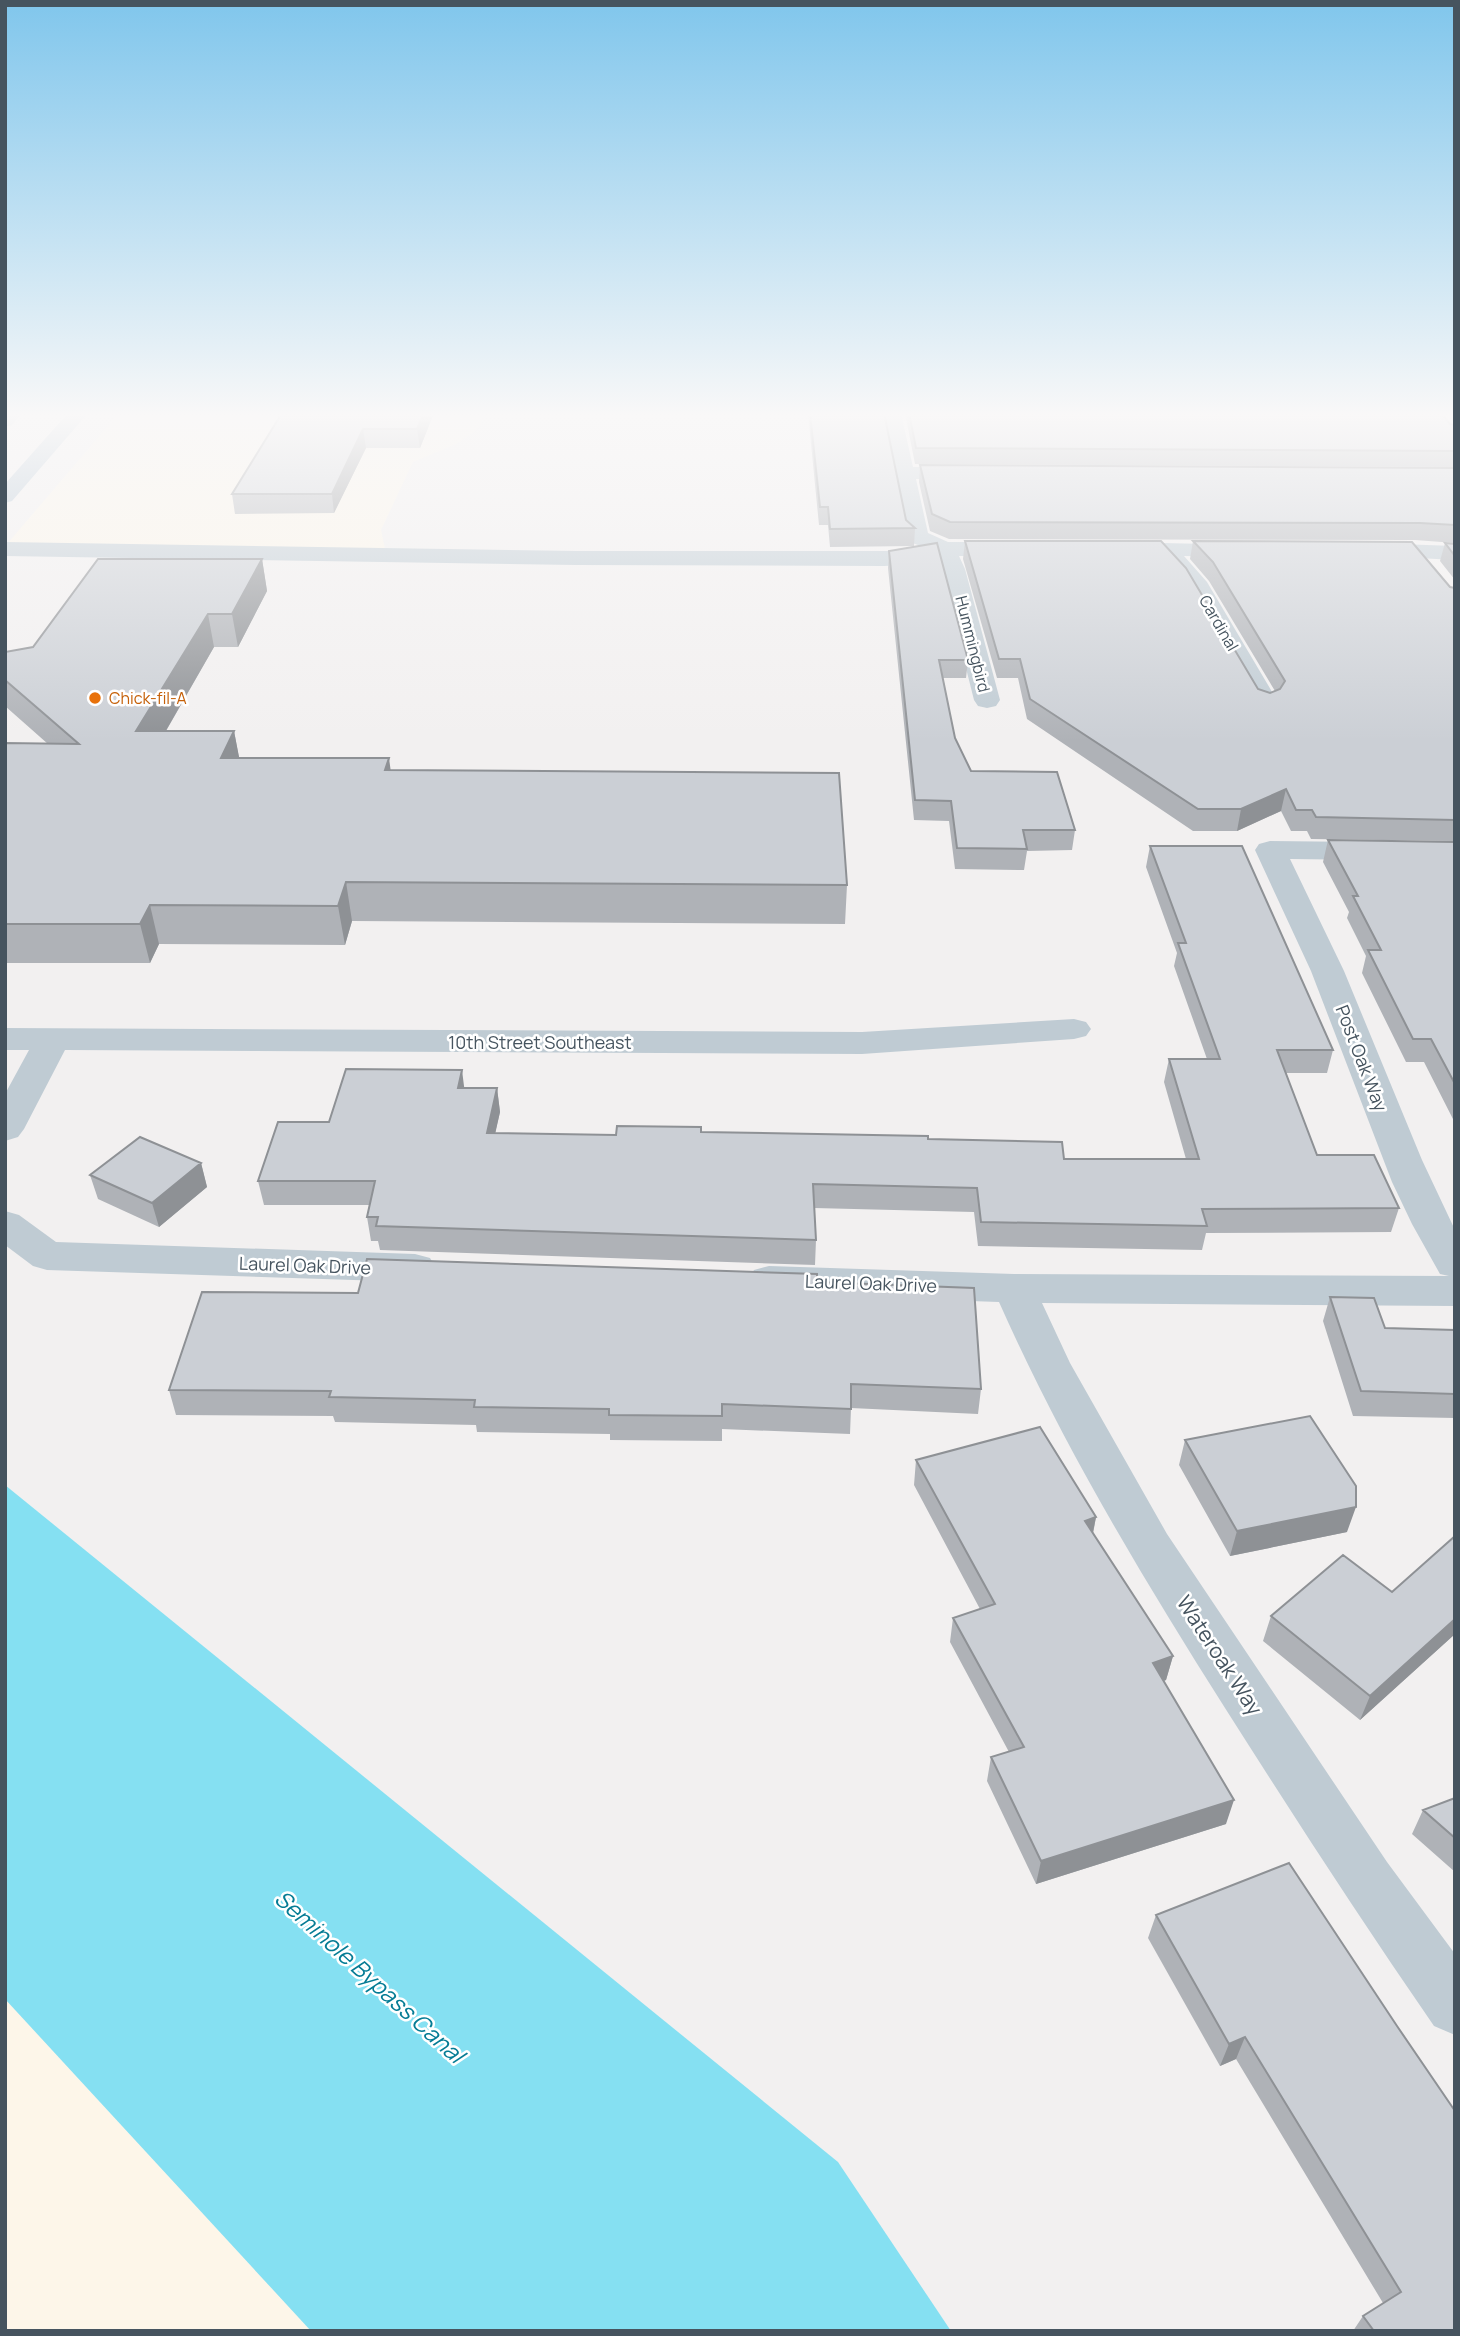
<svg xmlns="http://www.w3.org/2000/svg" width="1460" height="2336" font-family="Manrope,sans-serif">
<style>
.commercial{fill:#fdf6e9}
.water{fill:#85e0f2}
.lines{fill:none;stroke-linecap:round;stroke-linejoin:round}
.minor{fill:#bfcbd3;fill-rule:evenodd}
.major{fill:#adc0d0;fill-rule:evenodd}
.wall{fill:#afb2b7}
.shaded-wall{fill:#8e9195}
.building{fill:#cbcfd5;stroke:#8e9195;stroke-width:2}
.food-dot{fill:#e8710a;stroke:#fff;stroke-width:2.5}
.labels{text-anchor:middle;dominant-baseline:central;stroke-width:5;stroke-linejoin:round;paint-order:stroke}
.far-street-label{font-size:16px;fill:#46545f;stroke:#fff}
.far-food-label{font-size:16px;fill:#c56008;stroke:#fff;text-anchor:start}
.street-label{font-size:18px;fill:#46545f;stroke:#fff}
.near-street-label{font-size:21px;fill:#46545f;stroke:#fff}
.near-water-label{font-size:23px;font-style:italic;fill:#057c95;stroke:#fff}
</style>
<rect width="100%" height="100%" fill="#f2f0f0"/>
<!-- commercial -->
<path class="commercial" d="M119,413h365l-3,11 -10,10 -15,10 -43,18 -32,68 4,19 -378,-5z
M534,413h244l1,4z
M5,1999l306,332h-306z"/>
<!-- water -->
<path class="water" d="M5,1485l833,677 113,169h-640l-306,-332z"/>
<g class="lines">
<!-- minor -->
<path class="minor" d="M885,413h19l-2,5 11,49h60l7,2 3,4 -3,4 -7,2h-57l12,54 20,9h67l8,2 3,5 -3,5 -8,2h-56l6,13 35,131 -4,6 -9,2 -9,-2 -4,-6 -36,-143 -34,8 -20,1 -308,-1 -571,-9v-14l571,9h328l19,-4 -13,-5 -3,-5 -23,-119z
M1118,542l133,3 3,5 -3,5 -8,2 -59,-1 23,26 71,120 -4,6 -9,2 -9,-2 -71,-123 -26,-29 -49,-2 -3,-5 3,-5z
M1370,543l85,3v14l-93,-5 -3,-5 3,-5z
M1270,841l185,2v18l-165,-2 54,112 78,189 33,70v76l-413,-3 28,60 97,171 220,328 68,92v81l-21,-9c-72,-104 -141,-211 -209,-318 -83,-131 -163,-264 -226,-406l-230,-8 -15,-4 -6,-10 6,-10 15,-4 245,8 435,2 -9,-2 -28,-50 -20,-42 -81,-211 -56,-121 4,-6z
M1074,1019l12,3 5,7 -5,7 -12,3 -212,15 -797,-4 -41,79 -6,8 -13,4v-47l24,-44h-24v-22l857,4z
M5,1211l14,4 37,27 359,12 15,4 6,10 -6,10 -15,4 -368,-12 -14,-4 -28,-21z"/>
<!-- major -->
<path class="major" d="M5,413h17l-10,12 -7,2z
M68,413h20l-76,88 -7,2v-19z"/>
</g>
<!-- wall -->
<path class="wall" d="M282,413h152l-14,35h-54l-32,65 -99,1 -3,-20z
M808,413h76l22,107 9,8 -1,18 -84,1 -2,-22h-9z
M905,413h536l9,11 5,1v42l-540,-3z
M920,465l535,3v75l-40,-3 -466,-1 -19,-8 -11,-49z
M965,541l293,148 12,4 5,-2 -66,-110 -19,-22 3,-18 262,47v253l-144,-2 -4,-8h-16l-10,-20 -44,20h-44l-166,-112 -9,-41h-21l-34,-119z
M1445,543l10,1v36l-15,-19z
M889,551l79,109 -2,18h-23l12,60 16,33 104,59 -3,20 -45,1 -3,19 -69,-1 -6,-48 -35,-1 -26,-252z
M262,559l5,32 -29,56h-24l-48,84h68l5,27 152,12 456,115 -2,39 -493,-3 -7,24 -186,-1 -9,19h-145v-220l43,1 -43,-38v-54l28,-5z
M1328,840l127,2v281l-31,-61h-18l-44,-89 4,-17 -19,-38 2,-6 -26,-50z
M1150,846l183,204 -6,23h-41l31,82 82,53 -8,24 -185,1 -4,17 -224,-4 -4,-34 -160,-4 2,32 -1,25 -435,-15 -2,-9h-7l-4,-24 3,-12h-106l-6,-24 71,-59 135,-34h33l3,24 -5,21 121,2 85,-3 227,7 136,20h122l-22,-77 5,-23h38l-33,-93 3,-13 -31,-86z
M201,1163l6,24 -48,40 -61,-28 -8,-24z
M817,1282l164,107 -3,25 -127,-6 -1,26 -128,-5v12l-112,-1v-6l-133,-2 -1,-7 -141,-3 -2,-6 -157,-1 -7,-25 189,-97z
M1330,1297l55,31 70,2v88l-102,-2 -30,-95z
M1185,1440l162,92 -117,24 -51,-91z
M916,1460l180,57 -3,17 80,122 -7,24 -2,1 62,143 -190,60 -49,-103 4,-24 18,-5 -59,-110 3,-24 27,-9 -66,-124z
M1455,1536v98l-95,86 -97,-79 8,-25 121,-24z
M1455,1798v74l-43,-38 11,-24z
M1289,1863l166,468h-102l10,-15 20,-13 -147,-244 -16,7 -72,-128 8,-23z"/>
<!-- shaded-wall -->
<path class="shaded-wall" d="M424,413h10l-14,35 -3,-19z
M363,429l3,19 -32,65 -2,-19z
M262,559l5,32 -29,56 -6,-33z
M208,614l6,33 -69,120 -9,-36z
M234,731l7,36 -20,-9z
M389,758l5,37 -9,-25z
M1286,789l-5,22 -44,20 4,-22z
M346,882l6,39 -7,24 -7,-39z
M150,905l9,39 -9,19 -10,-39z
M462,1070l3,24 -7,-6z
M497,1088l3,24 -10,45 -3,-24z
M201,1163l6,24 -48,40 -7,-24z
M1356,1507l-9,25 -117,24 7,-25z
M1096,1517l-5,25 -6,-21z
M1455,1619v15l-95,86 10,-24z
M1173,1656l-7,24 -20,7 7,-24z
M1234,1800l-8,24 -190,60 5,-23z
M1245,2037l-9,22 -16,7 9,-22z"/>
<!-- building -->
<path class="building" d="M282,413h142l-7,16h-54l-31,65h-100z
M810,413h74l22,107 9,8 -85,1 -2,-22h-8z
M909,413h532l9,11 5,1v26l-539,-3z
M920,465l535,3v57l-35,-2 -470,-1 -18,-8z
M965,541h196l25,27 72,121 12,4 10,-4 5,-8 -72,-119 -20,-21 219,1 38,45 5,1v232l-139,-3 -4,-7h-16l-10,-21 -45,20h-43l-168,-110 -10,-40h-21z
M937,543l31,117h-29l16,78 16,33 86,1 18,58h-52l4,19 -70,-1 -6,-47 -36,-1 -26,-249z
M1445,543l10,1v12z
M98,559h164l-30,55h-24l-72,117h98l-13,27h168l-4,12 454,3 8,112 -501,-3 -8,24 -188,-1 -10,19h-135v-181l74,1 -74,-64v-28l28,-5z
M1328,840l127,2v242l-24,-45h-18l-45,-89h13l-28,-54h5z
M1150,846h92l91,204h-56l40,105h57l25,53 -197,1 5,17 -226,-4 -4,-34 -164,-4 3,56 -440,-14 2,-9h-11l8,-36h-117l20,-59h51l17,-53 116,1 -4,18h39l-10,45 129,2 1,-9 84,1v5l227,4v3l134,3 2,17h135l-30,-100h51l-42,-116h8z
M140,1137l61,26 -49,40 -62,-28z
M367,1259l450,15v8l157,6 7,101 -130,-5v25l-129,-5v12l-113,-1v-6l-135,-2 1,-7 -146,-3 2,-6 -162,-1 33,-98 156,1z
M1330,1297l44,1 11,30 70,2v64l-94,-3z
M1310,1416l46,70v21l-119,24 -52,-91z
M1040,1427l56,90 -11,4 88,135 -20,7 81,137 -193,61 -50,-104 33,-10 -71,-129 42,-14 -79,-144z
M1455,1536v83l-85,77 -99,-80 72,-61 49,37z
M1455,1798v40l-32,-28z
M1289,1863l108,163 58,85v220h-81l-11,-15 38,-24 -156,-255 -16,7 -73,-129z"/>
<!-- sky -->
<linearGradient id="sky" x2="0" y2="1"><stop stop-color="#80c6ec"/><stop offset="0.56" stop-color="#f9f8f8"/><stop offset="1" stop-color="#f9f8f8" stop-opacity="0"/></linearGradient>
<rect width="1460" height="741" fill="url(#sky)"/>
<!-- markers -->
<circle class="food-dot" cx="95" cy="698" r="7"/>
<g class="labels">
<!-- far-street labels -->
<g class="far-street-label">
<text transform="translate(1219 623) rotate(60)">Cardinal</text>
<text transform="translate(973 644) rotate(76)">Hummingbird</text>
</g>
<!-- far-food labels -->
<g class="far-food-label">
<text x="109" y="698">Chick-fil-A</text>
</g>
<!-- street labels -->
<g class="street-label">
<text x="540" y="1042">10th Street Southeast</text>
<text transform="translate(1362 1058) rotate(69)">Post Oak Way</text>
<text transform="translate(305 1265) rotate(2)">Laurel Oak Drive</text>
<text transform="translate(871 1283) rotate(2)">Laurel Oak Drive</text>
</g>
<!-- near-street labels -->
<g class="near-street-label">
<text transform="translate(1220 1655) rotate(57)">Wateroak Way</text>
</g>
<!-- near-water labels -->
<g class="near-water-label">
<text transform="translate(370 1976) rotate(42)">Seminole Bypass Canal</text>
</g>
</g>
<!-- border -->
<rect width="1460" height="2336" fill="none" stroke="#46545f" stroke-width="14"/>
</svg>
